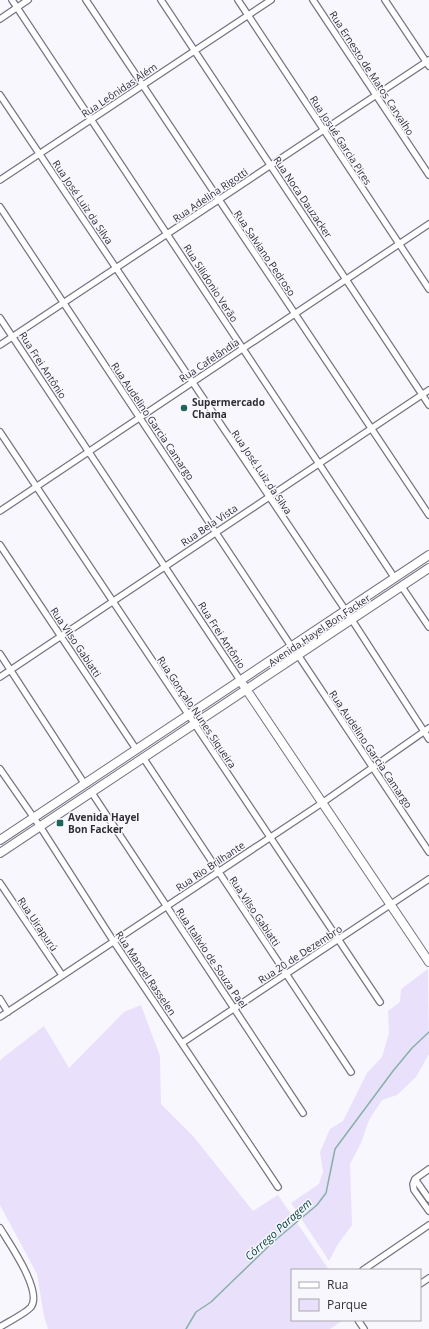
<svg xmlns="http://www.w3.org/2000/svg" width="429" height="1329" font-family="'Open Sans',sans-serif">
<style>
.green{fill:#e9e0fb}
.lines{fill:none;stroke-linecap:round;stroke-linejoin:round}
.stream{stroke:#87b1a8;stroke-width:1.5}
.street-casing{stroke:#797483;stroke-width:8}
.secondary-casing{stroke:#797483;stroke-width:10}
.street{stroke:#fff;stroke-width:5.5}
.secondary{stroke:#fff;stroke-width:8}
.poi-dot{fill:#1d655a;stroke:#f9f7fe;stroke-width:1.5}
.labels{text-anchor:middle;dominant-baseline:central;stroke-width:3;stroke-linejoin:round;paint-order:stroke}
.street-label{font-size:10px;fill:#312f35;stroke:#f9f7fe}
.poi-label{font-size:10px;font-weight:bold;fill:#312f35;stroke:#f9f7fe;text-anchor:start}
.water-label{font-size:11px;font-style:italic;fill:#004239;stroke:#f9f7fe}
</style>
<rect width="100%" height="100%" fill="#f9f7fe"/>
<!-- green -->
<path class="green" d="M428,969l1,85 -13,23 -19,18 -15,5 -13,20 -8,23 -11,21 2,61 -14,19 -9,17 -38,-58 28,-19 4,-12 -3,-20 10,-23 13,-8 24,-48 15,-16 7,-24 -1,-22 12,-9 1,-13z
M141,1005l19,51 1,48 32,32 60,75 25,-16 51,75h-37v50h51l-13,9h-282l-4,-13 -7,-42 -37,-69v-145l44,-34 25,42 55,-56z"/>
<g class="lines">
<!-- stream -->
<path class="stream" d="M186,1329l10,-17 15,-10 62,-60 44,-37 9,-12 9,-44 58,-78 19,-23 17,-16"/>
<!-- street casing -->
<g class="street-casing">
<path id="street" d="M12,0l382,577
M86,0l343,515
M161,0l268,405
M238,0l191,289
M313,0l116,175
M385,0l44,66
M0,19l28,-19
M0,95l352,525 77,119
M0,180l271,-180
M0,207l291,439
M0,318l240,362
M0,345l429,-285
M0,432l380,570
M0,511l429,-287
M0,545l136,204
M402,587l27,40
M0,654l84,129
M298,655l131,197
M0,677l429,-287
M144,759l207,313
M0,769l41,59 73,114 164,245
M92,793l211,320
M0,883l62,92
M0,999l8,13
M0,1017l322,-214 107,-75
M182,1043l247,-164
M429,1169l-14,10 -2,5 1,6 15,21
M415,1179l14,20
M0,1228c9,15 43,63 31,79 -5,6 -23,15 -31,20
M363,1270l66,-45
M420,1284l9,-6
M358,1320l6,9"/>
</g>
<!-- secondary casing -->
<g class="secondary-casing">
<path id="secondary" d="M240,680l189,282
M0,840l429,-285
M0,853l429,-285"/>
</g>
<!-- street -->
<use href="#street" class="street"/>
<!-- secondary -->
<use href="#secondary" class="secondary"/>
</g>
<!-- markers -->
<g class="poi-dot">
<circle cx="184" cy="408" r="4"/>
<rect x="56" y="819" width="8" height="8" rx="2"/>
</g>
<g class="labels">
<!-- street labels -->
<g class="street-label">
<text transform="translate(372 73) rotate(57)">Rua Ernesto de Matos Carvalho</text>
<text transform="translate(119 90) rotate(-34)">Rua Leônidas Além</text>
<text transform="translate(341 140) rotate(57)">Rua Josué Garcia Pires</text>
<text transform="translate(210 195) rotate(-34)">Rua Adelina Rigotti</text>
<text transform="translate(303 197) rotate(56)">Rua Noca Dauzacker</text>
<text transform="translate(83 202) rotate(56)">Rua José Luiz da Silva</text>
<text transform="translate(265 253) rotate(56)">Rua Salviano Pedroso</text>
<text transform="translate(211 283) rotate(57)">Rua Silidonio Verão</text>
<text transform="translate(209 360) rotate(-34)">Rua Cafelândia</text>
<text transform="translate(43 365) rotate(57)">Rua Frei Antônio</text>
<text transform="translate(153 421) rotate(56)">Rua Audelino Garcia Camargo</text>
<text transform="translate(262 472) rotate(56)">Rua José Luiz da Silva</text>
<text transform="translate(209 525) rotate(-34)">Rua Bela Vista</text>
<text transform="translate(319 630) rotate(-34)">Avenida Hayel Bon Facker</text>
<text transform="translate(222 635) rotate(57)">Rua Frei Antônio</text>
<text transform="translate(76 642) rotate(56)">Rua Vilso Gabiatti</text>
<text transform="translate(197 712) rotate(56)">Rua Gonçalo Nunes Siqueira</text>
<text transform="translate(371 749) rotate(56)">Rua Audelino Garcia Camargo</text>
<text transform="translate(210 866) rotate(-34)">Rua Rio Brilhante</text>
<text transform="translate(255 911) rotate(56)">Rua Vilso Gabiatti</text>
<text transform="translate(38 924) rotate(56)">Rua Uirapurú</text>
<text transform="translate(300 954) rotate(-33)">Rua 20 de Dezembro</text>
<text transform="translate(212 958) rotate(56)">Rua Italivio de Souza Pael</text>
<text transform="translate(146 973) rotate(56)">Rua Manoel Rasselen</text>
</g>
<!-- poi labels -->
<g class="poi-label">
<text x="192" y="402">Supermercado<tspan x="192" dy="12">Chama</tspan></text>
<text x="68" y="817">Avenida Hayel<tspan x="68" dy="12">Bon Facker</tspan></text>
</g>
<!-- water labels -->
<g class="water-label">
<text transform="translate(278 1229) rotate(-42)">Córrego Paragem</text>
</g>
</g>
<!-- legend -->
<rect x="291" y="1269" width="130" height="52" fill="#f9f7fe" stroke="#a9a7ae"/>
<rect x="299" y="1282" width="20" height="6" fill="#ffffff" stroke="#a9a7ae"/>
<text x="327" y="1289" font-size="12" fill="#312f35">Rua</text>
<rect x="299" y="1299" width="20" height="12" fill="#e9e0fb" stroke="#a9a7ae"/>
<text x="327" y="1309" font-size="12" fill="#312f35">Parque</text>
</svg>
